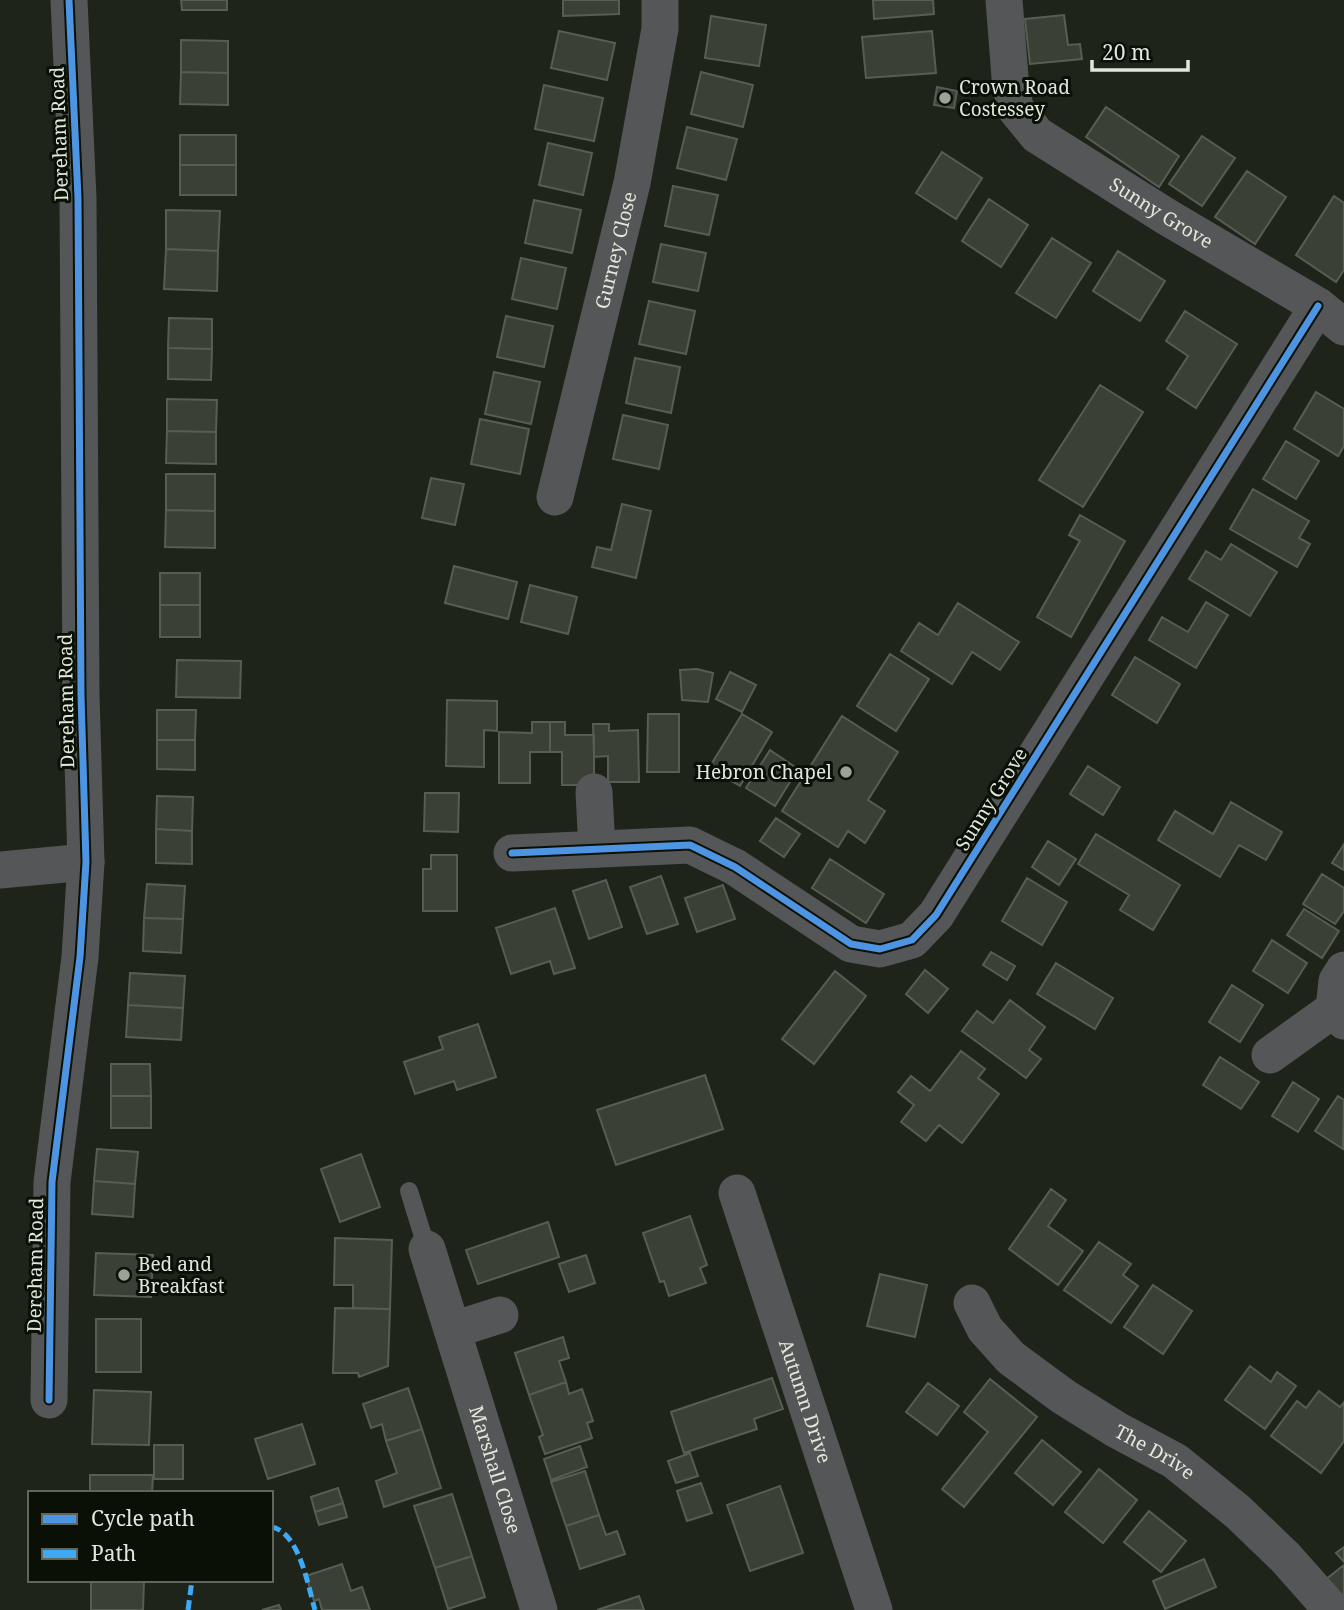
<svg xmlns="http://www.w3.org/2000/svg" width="1344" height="1610" font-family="'Noto Serif',serif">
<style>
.building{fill:#3a4036;stroke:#575d53;stroke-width:2}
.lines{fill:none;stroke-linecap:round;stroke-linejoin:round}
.service{stroke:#545657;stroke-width:18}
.minor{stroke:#545657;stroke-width:37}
.quiet{stroke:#3fa9f5;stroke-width:5;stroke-dasharray:10 5;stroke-linecap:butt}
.cycleway-casing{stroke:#0b1007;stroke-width:11}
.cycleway{stroke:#4d94e3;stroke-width:7}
.poi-dot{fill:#9ba396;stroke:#0b1007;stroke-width:2.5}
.labels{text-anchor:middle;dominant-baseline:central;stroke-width:6;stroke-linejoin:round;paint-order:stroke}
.poi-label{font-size:19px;fill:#dfe8da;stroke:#0b1007;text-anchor:start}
.street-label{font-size:19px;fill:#dfe8da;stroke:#0b1007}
</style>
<rect width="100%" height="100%" fill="#1e2419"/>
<!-- building -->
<path class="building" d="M181,0h46v10h-45z
M563,0h56v14l-56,2z
M873,0h60l1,14 -60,5z
M1064,15l4,30 12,-1 2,15 -52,5 -5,-45z
M711,16l55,9 -7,41 -54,-8z
M559,31l56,12 -8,37 -56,-12z
M932,31l4,42 -70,5 -4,-41z
M181,40l47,1v32l-47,-1z
M181,72l47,1v32l-48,-1z
M701,72l52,13 -10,42 -52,-13z
M544,85l59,13 -9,43 -59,-12z
M937,87l20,4 -3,17 -20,-3z
M1106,107l73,49 -20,31 -73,-50z
M687,127l50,12 -11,41 -49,-12z
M180,135h56v30h-56z
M1202,136l33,22 -33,48 -33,-22z
M548,143l44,10 -9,42 -44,-10z
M942,152l40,26 -26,41 -40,-26z
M180,165h56v30h-56z
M1247,171l39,26 -31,47 -40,-27z
M673,186l45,9 -9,40 -44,-9z
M1334,196l10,7v67l-8,12 -40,-27z
M989,199l39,26 -27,42 -39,-26z
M534,200l47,10 -9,43 -47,-10z
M166,210l54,1 -2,40 -52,-2z
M1052,238l39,25 -35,55 -40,-25z
M661,244l45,9 -8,38 -45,-9z
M166,249l52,2 -1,40 -53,-2z
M1118,251l47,30 -25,40 -47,-30z
M521,258l45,10 -9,41 -45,-10z
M649,301l46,10 -9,43 -47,-10z
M1185,311l52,33 -41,64 -29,-19 21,-33 -22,-15z
M506,316l47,10 -9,41 -47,-10z
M169,318l43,1v30l-44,-1z
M168,348l44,1 -1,31 -43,-1z
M635,358l45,9 -9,46 -45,-10z
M494,372l46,10 -9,42 -46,-10z
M1100,385l43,27 -60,95 -44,-27z
M1316,392l28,17v37l-6,10 -44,-27z
M167,399l50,1 -1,32 -49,-1z
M623,415l45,10 -9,44 -46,-10z
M480,419l49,10 -9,45 -49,-10z
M167,431l49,1v32l-50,-1z
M1286,441l33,20 -23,38 -33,-20z
M166,474h49v37l-49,-1z
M431,478l33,6 -9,41 -33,-7z
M1253,489l56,32 -10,17 11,6 -13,23 -67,-38z
M622,504l29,7 -15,67 -44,-11 5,-20 14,3z
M166,510l49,1v37l-50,-1z
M1080,515l45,26 -54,96 -34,-20 43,-76 -11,-6z
M1231,544l46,28 -27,44 -61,-37 17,-28 15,9z
M454,566l63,16 -9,37 -63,-16z
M160,573h40v32h-40z
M530,585l47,12 -9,37 -47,-12z
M1206,602l22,13 -32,53 -47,-28 13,-23 26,15z
M958,603l61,39 -19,28 -28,-18 -20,32 -51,-33 18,-28 19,12z
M160,605h40v32h-40z
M890,654l39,25 -33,52 -39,-25z
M1135,657l45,27 -23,39 -45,-28z
M177,660l64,1 -1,37 -64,-1z
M697,669l16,4 -5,29 -26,-2 -2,-30z
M730,672l26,13 -14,27 -26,-13z
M447,700l50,1v30l-13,-1v37l-38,-1z
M157,710h39l-1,30h-38z
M648,714h31v58h-32z
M742,714l30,18 -32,54 -31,-18z
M842,716l56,36 -30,48 17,11 -20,32 -17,-12 -10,16 -56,-36z
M532,722h18v30h-20v31h-31v-51l33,1z
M550,722h15v13h29v50h-32v-33h-12z
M593,724h16v7l29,-1 1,52h-31v-26l-14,1z
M157,740h38v30l-38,-1z
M770,750l28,19 -23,37 -29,-18z
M1088,766l32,21 -17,28 -33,-21z
M425,793h34l-1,39 -34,-1z
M157,796l36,1 -1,34 -36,-2z
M1231,802l51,30 -16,28 -27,-15 -19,32 -62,-37 17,-29 38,23z
M776,818l24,16 -16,23 -24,-16z
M156,829l36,2v33l-36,-1z
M1096,834l84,51 -27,45 -33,-20 9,-15 -51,-31z
M1048,841l28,18 -17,26 -27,-18z
M1344,844v26l-12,-7z
M431,855h26v56h-34v-42h8z
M830,859l54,35 -18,29 -54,-35z
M1322,874l22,14v23l-9,13 -32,-20z
M661,876l17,48 -31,10 -17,-47z
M1027,878l40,24 -25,43 -40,-24z
M606,880l16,47 -33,12 -16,-48z
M147,884l38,2 -2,33 -39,-1z
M723,885l12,34 -38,13 -12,-34z
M555,908l20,60 -21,6 -4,-13 -39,13 -15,-46z
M1304,909l35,22 -17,27 -35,-23z
M144,918l39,1 -2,34 -38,-2z
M1272,940l35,23 -19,30 -35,-22z
M991,952l24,14 -8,14 -24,-15z
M1056,963l57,35 -18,31 -58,-35z
M925,970l23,19 -20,24 -22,-19z
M835,971l31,25 -52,68 -32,-25z
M130,973l55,3 -2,32 -55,-3z
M1232,985l31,20 -23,37 -31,-20z
M1010,1000l35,27 -16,23 12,9 -15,19 -64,-47 15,-20 16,12z
M128,1005l55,3 -2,32 -55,-3z
M478,1024l18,53 -39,13 -3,-9 -39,13 -11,-32 39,-13 -4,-12z
M961,1051l24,18 -7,9 21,16 -37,49 -23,-18 -13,16 -25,-19 13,-17 -16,-13 13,-16 19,15z
M1220,1057l39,25 -18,27 -38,-24z
M111,1064h39l1,32h-40z
M705,1075l18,54 -107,36 -19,-55z
M1293,1082l26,17 -21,33 -26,-16z
M111,1096h40v32h-40z
M1338,1096l6,4 -1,49 -28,-18z
M97,1149l41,3 -3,32 -41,-3z
M361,1154l19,53 -40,15 -19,-53z
M94,1181l41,3 -2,33 -41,-3z
M1051,1189l15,11 -18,26 35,25 -25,34 -49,-36z
M690,1216l17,49 -7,3 6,15 -37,13 -5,-15 -4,1 -17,-49z
M548,1222l11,35 -81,27 -12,-34z
M335,1238l57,2 -2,69 -37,-1v-23h-19z
M1099,1242l32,22 -8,11 15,11 -27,37 -47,-33z
M96,1253l57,2 -2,42 -57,-2z
M586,1255l9,28 -26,9 -10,-28z
M880,1274l47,11 -12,52 -48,-11z
M1153,1285l39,26 -29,43 -39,-27z
M335,1308l55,1 -2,57 -29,11 -1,-4h-25z
M96,1319h45v53h-45z
M563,1337l6,21 -10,3 7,21 -37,13 -14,-42z
M1250,1366l21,16 6,-10 19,14 -31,43 -40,-29z
M772,1378l11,31 -29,10 3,10 -73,24 -13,-41z
M990,1379l47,38 -73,90 -22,-18 46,-57 -24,-20z
M566,1382l3,12 13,-5 11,32 -6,2 5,15 -47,16 -6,-17 4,-2 -14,-40z
M928,1383l31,23 -22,29 -31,-23z
M408,1388l14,41 -36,12 -4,-17 -11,4 -8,-24z
M94,1390l57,2 -2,53 -57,-1z
M1319,1391l21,16 4,-5v39l-23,32 -50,-37 26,-35 9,7z
M302,1424l13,40 -47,15 -13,-40z
M422,1429l19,59 -57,19 -8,-26 21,-8 -11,-32z
M1042,1440l39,32 -28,33 -38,-32z
M154,1445h29v34h-29z
M580,1446l7,21 -36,13 -7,-21z
M690,1453l8,23 -22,7 -8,-22z
M1099,1469l38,31 -34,43 -38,-31z
M585,1471l14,44 -33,11 -15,-44z
M90,1475h63l-1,18h-62z
M701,1483l11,30 -25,8 -10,-30z
M780,1486l23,67 -53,18 -23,-66z
M338,1488l5,15 -28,9 -4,-15z
M452,1494l20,62 -37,12 -21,-62z
M343,1503l4,14 -28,8 -4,-13z
M1149,1511l37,30 -25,31 -37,-30z
M599,1515l7,20 11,-4 8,23 -45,15 -14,-43z
M1344,1547v15l-8,-9z
M472,1556l13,41 -37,12 -13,-41z
M1204,1559l12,28 -51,22 -12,-28z
M342,1564l9,27 11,-4 8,23h-48l-3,-11 -5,2 -8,-25z
M1344,1565v39l-19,-24z
M91,1580h53l-1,30h-52z
M639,1596l5,14h-47z
M279,1605l2,5h-19z"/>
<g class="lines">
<!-- service -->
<path class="service" d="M409,1191l18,58"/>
<!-- minor -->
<g class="minor">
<path id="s1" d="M1004,0l6,77 5,31 22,27 130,82 151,89 26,21"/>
<path id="s2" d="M555,497l77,-314 28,-154v-29"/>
<path d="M594,792l3,57"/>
<path d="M512,853l178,-8 45,22 116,77 29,5 32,-9 24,-25 382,-609"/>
<path d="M0,870l86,-8"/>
<path d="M1344,970l-7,11 -3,28 10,12"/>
<path d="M1270,1055l64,-46"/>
<path id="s3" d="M737,1193l137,417"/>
<path id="s4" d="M427,1249l112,361"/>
<path id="s5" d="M972,1303l13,26 26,29 53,39 53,33 58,31 63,51 47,45 47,53"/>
<path d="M453,1330l47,-15"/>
<path d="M49,1400l3,-218 28,-225 6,-95 -5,-167 -3,-497 -9,-198"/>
</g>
<!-- quiet -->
<path class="quiet" d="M271,1527c28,4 37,59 44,83
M188,1610l4,-30"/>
<!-- cycleway casing -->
<g class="cycleway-casing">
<path id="cycleway" d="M512,853l178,-8 45,22 116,77 29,5 32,-9 24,-25 382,-609
M49,1400l3,-218 28,-225 6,-95 -5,-167 -3,-497 -9,-198"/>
</g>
<!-- cycleway -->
<use href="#cycleway" class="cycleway"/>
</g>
<!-- markers -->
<g class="poi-dot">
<circle cx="945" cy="98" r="7"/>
<circle cx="846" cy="772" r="7"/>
<circle cx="124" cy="1275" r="7"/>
</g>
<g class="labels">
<!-- poi labels -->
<g class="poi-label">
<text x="959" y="87">Crown Road<tspan x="959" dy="22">Costessey</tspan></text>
<text x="832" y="772" text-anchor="end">Hebron Chapel</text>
<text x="138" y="1264">Bed and<tspan x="138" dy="22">Breakfast</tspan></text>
</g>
<!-- street labels -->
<g class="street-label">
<text transform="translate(59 134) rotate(-92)">Dereham Road</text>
<text stroke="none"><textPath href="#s1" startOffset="290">Sunny Grove</textPath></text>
<text stroke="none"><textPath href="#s2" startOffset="254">Gurney Close</textPath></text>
<text transform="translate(66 701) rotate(-91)">Dereham Road</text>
<text transform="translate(991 799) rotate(-58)">Sunny Grove</text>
<text transform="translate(35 1265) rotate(-89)">Dereham Road</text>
<text stroke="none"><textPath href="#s3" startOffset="219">Autumn Drive</textPath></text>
<text stroke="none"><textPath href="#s5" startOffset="240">The Drive</textPath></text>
<text stroke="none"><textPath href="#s4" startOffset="231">Marshall Close</textPath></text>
</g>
</g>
<!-- legend -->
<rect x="28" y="1491" width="245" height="91" fill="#0b1007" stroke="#60665b" stroke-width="2"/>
<rect x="42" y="1514" width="35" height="10" fill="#4d94e3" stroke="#60665b" stroke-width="2"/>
<text x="91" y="1526" font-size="21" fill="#dfe8da">Cycle path</text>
<rect x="42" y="1549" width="35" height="10" fill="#3fa9f5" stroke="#60665b" stroke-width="2"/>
<text x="91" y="1561" font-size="21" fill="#dfe8da">Path</text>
<!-- scale -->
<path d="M1092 60v10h96v-10" fill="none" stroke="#dfe8da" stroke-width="3.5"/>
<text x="1102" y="60" font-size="21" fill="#dfe8da" stroke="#0b1007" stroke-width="5" paint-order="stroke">20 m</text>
</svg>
